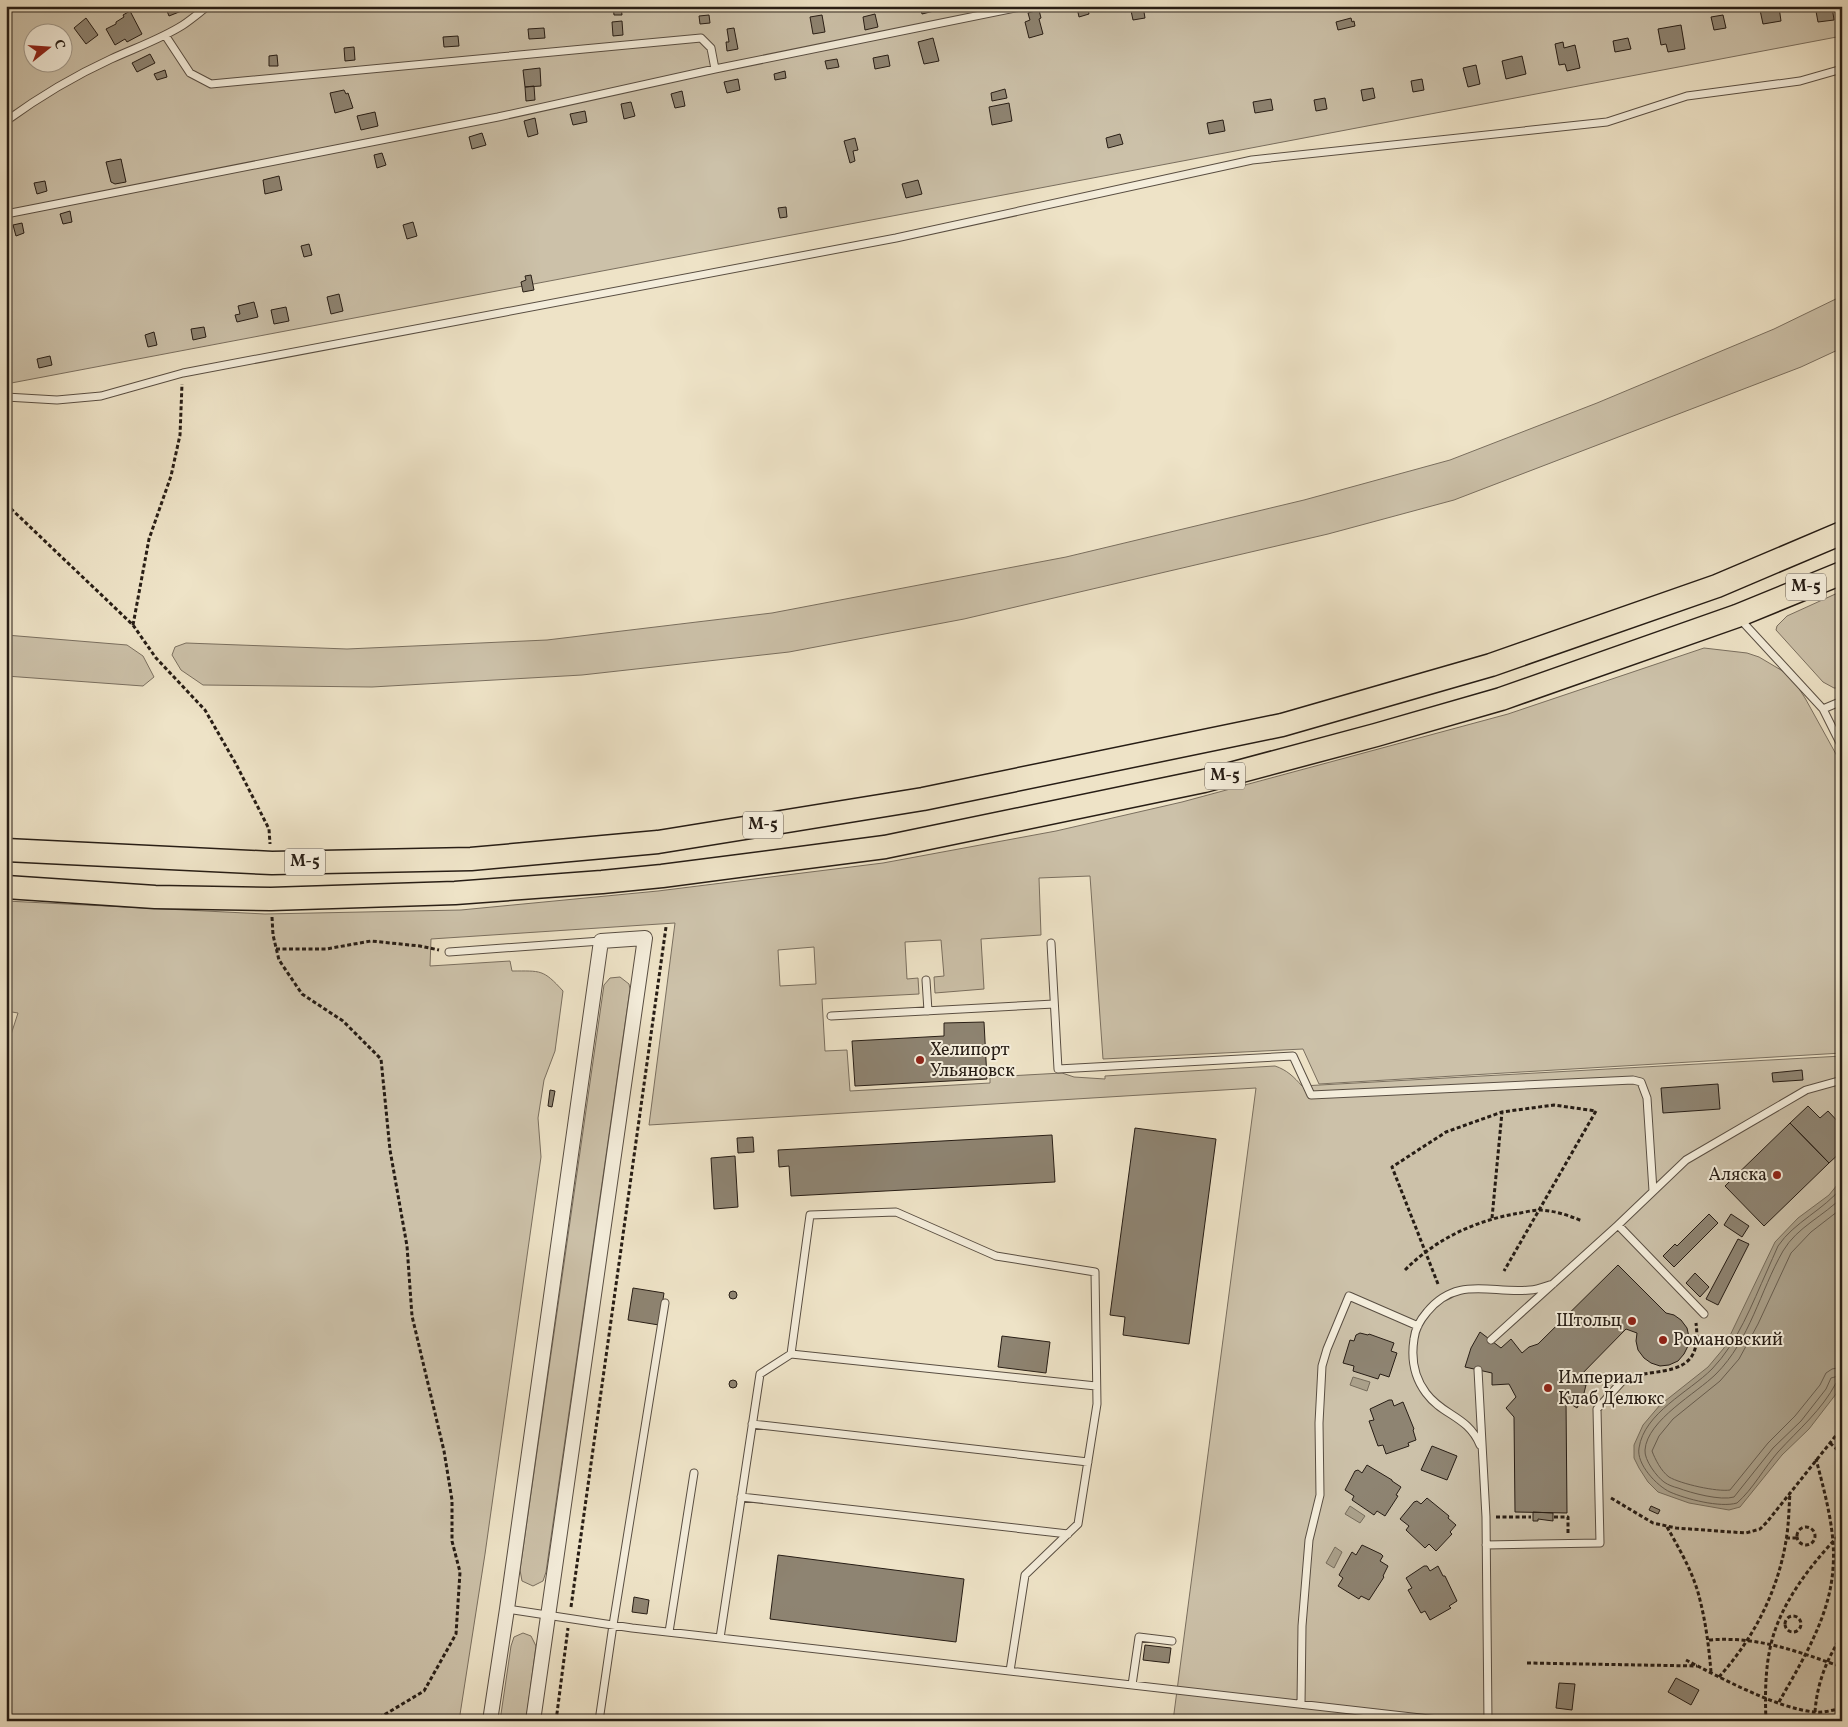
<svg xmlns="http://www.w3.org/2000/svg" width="1848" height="1727" font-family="Vollkorn,serif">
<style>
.green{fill:#ccc1a9;stroke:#7a6f5f;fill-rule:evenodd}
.water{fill:#aaa08a;stroke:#766c5b}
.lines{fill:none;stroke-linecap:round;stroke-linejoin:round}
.shore{stroke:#685e50;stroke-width:1}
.building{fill:#8e8472;stroke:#271d15}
.service-casing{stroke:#594e42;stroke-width:9}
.minor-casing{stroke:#594e42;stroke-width:16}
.trunk-casing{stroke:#271d15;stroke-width:25}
.path{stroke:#271d15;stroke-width:3;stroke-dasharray:4 2.5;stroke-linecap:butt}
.service{stroke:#f4eddb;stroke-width:7}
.minor{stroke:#f4eddb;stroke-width:14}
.trunk{stroke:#eee3c7;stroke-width:22}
.poi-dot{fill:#8f2418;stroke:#f4eddb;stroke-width:2}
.labels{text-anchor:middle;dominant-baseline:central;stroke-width:4;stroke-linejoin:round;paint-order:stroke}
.shield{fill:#f4eddb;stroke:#645b50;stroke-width:1}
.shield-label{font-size:16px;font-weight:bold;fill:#271d15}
.poi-label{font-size:18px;fill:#271d15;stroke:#f4eddb;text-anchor:start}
</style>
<rect width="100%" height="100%" fill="#eee3c7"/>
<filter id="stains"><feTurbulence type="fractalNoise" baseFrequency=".004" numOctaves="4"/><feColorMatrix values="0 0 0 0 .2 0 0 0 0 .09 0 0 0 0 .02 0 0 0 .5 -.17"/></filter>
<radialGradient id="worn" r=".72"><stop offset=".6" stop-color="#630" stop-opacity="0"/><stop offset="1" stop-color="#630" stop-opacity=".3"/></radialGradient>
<!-- green -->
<path class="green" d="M6,6h1836v30l-1836,348zM32,32h30v30h-30z
M1842,296v52l-41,19 -347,133 -126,34 -364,85 -175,33 -207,23 -210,12 -169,-2 -22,-15 -9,-15 3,-8 11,-4 161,6 200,-9 225,-27 294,-56 238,-57 146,-40 147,-57 177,-74z
M1842,591v97h-8l-11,-6 -47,-52 1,-4 10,-10z
M6,635l121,10 16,11 11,21 -11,9 -137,-10z
M1704,648l43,5 12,4 27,16 10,11 9,14 37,67v288l-523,31 -16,-35 -200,10 -13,-183 -51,2 2,57 -60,4 3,50 -49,4 -1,-16 10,-1 -3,-36 -36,2 2,37 11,-1 1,16 -97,5 3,52 22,-1 3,41 140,-8v-6l72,-4 12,4 31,2v-3l170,-10c12,4 19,11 27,20l540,-30v665h-669l83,-633 -607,37 26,-202 -244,16 -1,27 80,-5 2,10c29,0 31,-2 51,20l-8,60 -11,29 -6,38 3,39 -56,397 -26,167h-453v-671l12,-37 -12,-2v-110l259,13 196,-4 197,-19 225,-28 173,-32 126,-29 326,-88zM814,947l2,37 -36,2 -2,-36z
M620,977l9,7 1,5 -84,583 -3,9 -10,5 -11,-5 -2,-11 84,-585 6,-7z
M523,1633l8,3 5,10 -10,75h-26l11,-75 3,-9z"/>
<!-- water -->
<path class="water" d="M1842,1179v202l-6,13 -27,35 -27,26 -42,52 -11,3 -40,-7 -31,-11 -10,-10 -9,-14 -5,-10v-13l9,-20 17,-20 48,-38 16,-19 51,-106 23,-24 31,-23z
M1353,1377l17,5 -3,9 -17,-6z
M1350,1506l15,10 -5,7 -15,-9z
M1335,1547l7,5 -8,16 -8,-5z"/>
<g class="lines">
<!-- shore -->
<path class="shore" d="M1842,1187c-18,23 -48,35 -64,59 -4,8 -7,17 -11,25 -15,33 -29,71 -55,98 -23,23 -68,44 -73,79 -3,16 18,38 31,44 16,7 50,16 67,11 16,-14 27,-35 41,-51 21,-23 44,-42 58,-69l6,-2
M1842,1197c-18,19 -45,30 -59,54 -23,40 -33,89 -67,123 -19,19 -69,46 -71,76 -1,10 12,27 19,32 4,3 10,5 14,6 13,5 43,13 56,9l39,-49 28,-27 25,-32 5,-11 11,-3
M1842,1208l-31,24 -20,21 -33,71 -19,35 -19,22 -47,38 -14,17 -7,15c3,8 9,20 17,26 12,7 48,15 61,13l38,-47 27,-27 25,-31 6,-12 6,-4 10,-2"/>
</g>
<!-- building -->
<path class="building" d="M165,6h23l1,2 -20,8z
M613,6h8l1,9h-8z
M920,6h13l1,5 -12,3z
M1087,6l2,8 -10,3 -2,-9z
M1130,6h13l2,12 -12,2z
M1815,6h17l2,14 -16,2z
M1779,7l2,14 -18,3 -3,-14z
M1039,10l2,8 -2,1 4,15 -14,4 -4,-16 5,-2 -2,-7z
M130,11l12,23 -15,8 -2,-3 -10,6 -9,-16 10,-5v-2l8,-5 -1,-2z
M875,14l3,13 -13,3 -2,-13z
M709,15l1,8 -10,1 -1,-8z
M822,15l3,17 -12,2 -3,-17z
M1723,15l3,13 -12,2 -3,-13z
M86,18l12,17 -12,9 -12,-16z
M1351,18l1,4 2,-1 1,5 -17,4 -2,-8z
M622,21l1,14 -10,1 -1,-14z
M1681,25l4,24 -17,3 -2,-8 -5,1 -3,-16z
M544,28l1,10 -16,1 -1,-10z
M734,28l4,21 -11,2 -1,-9h3l-2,-13z
M458,36l1,10 -15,1 -1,-10z
M933,38l6,23 -15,3 -6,-22z
M1628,38l3,11 -16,3 -2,-11z
M1563,42l1,6 11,-3 5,23 -13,3 -2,-7 -6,1 -4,-21z
M354,47l1,13 -10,1 -1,-13z
M150,54l5,9 -18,9 -5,-9z
M277,55l1,11h-9v-10z
M888,55l2,11 -15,3 -2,-11z
M1522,56l4,18 -20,5 -4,-18z
M837,59l2,8 -12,2 -2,-8z
M1476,65l4,19 -12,3 -5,-19z
M540,68l1,18 -16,1 -2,-17z
M165,70l2,7 -10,3 -3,-6z
M785,71l1,7 -11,2 -1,-6z
M738,79l2,11 -13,3 -3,-11z
M1422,79l2,11 -11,2 -2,-11z
M534,86l1,14 -9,1 -1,-14z
M1373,88l2,10 -12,3 -2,-11z
M1005,89l2,9 -15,3 -1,-8z
M344,90l2,4 2,-1 5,15 -18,5 -5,-20z
M682,91l3,15 -10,2 -4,-14z
M1325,98l2,11 -11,2 -2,-11z
M1271,99l2,11 -18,3 -2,-11z
M631,102l4,14 -11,3 -3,-15z
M1009,103l3,18 -20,4 -3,-18z
M585,111l2,11 -14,3 -3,-11z
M375,112l3,14 -17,4 -4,-14z
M535,118l3,16 -10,3 -4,-16z
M1223,120l2,11 -16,3 -2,-11z
M482,133l4,12 -14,4 -3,-12z
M1120,134l3,10 -15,4 -2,-10z
M855,138l3,12 -5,1 2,10 -5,2 -6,-22z
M382,153l4,12 -9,3 -3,-13z
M121,159l5,23 -11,2 -4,-2 -5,-20z
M279,176l3,14 -17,4 -2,-14z
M918,180l4,14 -16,4 -4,-14z
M45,181l2,10 -10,3 -3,-11z
M786,207l1,10 -7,1 -2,-10z
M70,211l2,11 -9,2 -3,-10z
M413,222l4,14 -10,3 -4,-14z
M22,223l2,10 -8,3 -3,-11z
M309,244l3,11 -8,2 -3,-11z
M531,275l3,15 -11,2 -2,-10 5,-2 -1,-4z
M339,294l4,17 -12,3 -4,-17z
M254,302l4,15 -21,5 -2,-7 5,-1 -2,-8z
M286,307l3,14 -15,3 -3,-14z
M204,327l2,10 -13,3 -2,-11z
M154,332l3,13 -9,2 -3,-12z
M50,356l2,9 -13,3 -2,-9z
M984,1022l3,57 -132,7 -3,-45 92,-5v-13z
M1802,1070l1,10 -30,2 -1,-9z
M1718,1084l2,25 -57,4 -2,-25z
M550,1090l5,1 -3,16 -4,-1z
M1808,1106l12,12 8,-7 14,15v25l-13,12 -39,-40z
M1790,1123l39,40 -65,63 -39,-40z
M1135,1128l81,11 -27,205 -66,-9 2,-18 -15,-2z
M1052,1135l3,47 -264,14 -2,-30 -10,1 -1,-17z
M753,1137l1,15 -16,1 -1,-15z
M735,1156l3,51 -24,2 -3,-51z
M1709,1214l9,9 -44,44 -11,-11 12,-12 2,2z
M1731,1214l18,12 -7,11 -18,-12z
M1738,1239l11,5 -31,61 -12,-6z
M1618,1265l48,48 8,2 7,5 6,8 2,9 -1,9 -4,8 -6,7 -9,4 -9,1 -9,-3 -7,-5 -6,-8 -2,-9 1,-8 -11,-4 -53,54 13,2 -3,12 -6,11 -11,-7 1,112 -52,-1 -1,-95 -8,-9 10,-11 -7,-13 -17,1v-12l-27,-6 6,-19 9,-16 21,16 10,-9 11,14 7,-6 9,-3z
M1695,1273l14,14 -9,10 -14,-14z
M633,1288l31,5 -5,32 -31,-5z
M729 1295a4 4 0 1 1 8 0a4 4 0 1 1-8 0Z
M1360,1333l8,2 1,-1 25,9 -3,8 6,2 -8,24 -9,-3 -2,5 -25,-8 1,-5 -11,-3 7,-23 4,1 2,-6z
M1002,1336l48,6 -4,31 -48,-6z
M729 1384a4 4 0 1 1 8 0a4 4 0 1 1-8 0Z
M1389,1400h3l2,6 9,-4 11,27 -1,1 3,10 -8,3 1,3 -23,8 -3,-9 -5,1 -9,-25 5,-1 -4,-11z
M1432,1446l25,10 -10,24 -26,-10z
M1367,1465l25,15v1l9,6 -5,8 2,1 -13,20 -8,-5 -3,4 -22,-15 2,-4 -9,-6 10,-19 3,-1 4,3z
M1427,1498l22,18 -1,2 8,7 -6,7 2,2 -16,17 -7,-7 -4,4 -19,-18 3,-4 -9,-7 14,-17 3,-1 4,3z
M1651,1506l9,4 -2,4 -9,-4z
M1533,1512l20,1v8l-15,-2v2h-5z
M1362,1545l19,9 2,2 -3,5 8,5 -5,10 1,1 -15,23 -8,-4 -2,3 -21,-13 5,-8 -4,-3 13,-23 4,3z
M778,1555l186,24 -8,63 -186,-23z
M1424,1566h3l3,5 8,-5 5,10h2l12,25 -8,5 2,2 -21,12 -5,-9 -4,2 -13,-23 4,-2 -6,-10z
M634,1597l15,3 -2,14 -15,-2z
M1145,1645l26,3 -2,15 -26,-3z
M1676,1678l23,12 -8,15 -23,-13z
M1559,1683l16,1 -3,26 -16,-2z"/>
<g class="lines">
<!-- service casing -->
<g class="service-casing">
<path id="service" d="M165,35l25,38 21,11 490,-46 10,10 4,21
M6,121c33,-24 68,-45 105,-62 24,-11 50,-20 72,-34 9,-6 17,-13 25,-19
M6,214l492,-97 217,-48 310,-63
M6,397l51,3 44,-4 82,-23 713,-135 356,-78 355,-38 80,-26 113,-15 42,-12
M1739,618l84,91 19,-8
M1823,709l19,38
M1051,943l7,126 235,-13 18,39 322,-15 8,2 6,16 6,93
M449,952l152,-11
M926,980l2,31
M831,1016l223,-12
M1618,1225l86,89
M1491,1340l127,-115 68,-65 120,-70 36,-10
M791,1354l305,32
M1478,1370l8,147 2,204
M752,1424l336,38
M1480,1445c-12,-29 -37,-29 -54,-52 -12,-16 -15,-35 -12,-54 1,-10 7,-20 13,-27 30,-37 64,-18 103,-22 8,0 16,-4 23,-6
M741,1497l327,37
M1486,1545l114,-2 -3,-134 29,-32
M507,1609l125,19 815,93
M669,1632l25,-159
M720,1638l40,-264 31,-20 19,-139 86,-3 100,44 99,16 2,132 -19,120 -53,51 -15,96
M1132,1685l7,-48 33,4
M1301,1704l1,-78 7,-86 11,-45 -1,-72 3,-57 5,-17 22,-53 69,30
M599,1721l14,-96 52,-322"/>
</g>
<!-- minor casing -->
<g class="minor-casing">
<path id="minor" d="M490,1721l17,-112 94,-668 44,-3 -112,783"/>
</g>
<!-- trunk casing -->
<g class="trunk-casing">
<path id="trunk" d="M6,850l266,13 199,-4 187,-17 265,-43 359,-74 209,-60 226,-79 125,-53
M6,887l149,10 116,2 184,-6 147,-11 60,-6 223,-29 319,-66 172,-46 125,-36 236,-83 105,-43"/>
</g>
<!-- path -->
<path class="path" d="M6,504l127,121 23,33 49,52 31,54 33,65 1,15
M133,625l16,-86 22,-63 9,-41 2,-51
M272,917l1,18 6,25 23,34 41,27 38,38 9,91 17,96 5,70 32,135 8,49v41l8,31 -4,62 -32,57 -50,30
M276,949h50l45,-8 49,5 19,4
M1492,1218l10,-106
M1405,1270c30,-30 67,-48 109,-56 8,-1 18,-4 27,-4 14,1 27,5 41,11
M1438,1284l-46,-117 54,-35 56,-20 52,-7 42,6 -92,160
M1637,1375c37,-6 65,-4 59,-52
M1830,1443l12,11
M1611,1498l42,25 23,5 70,5 14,-4 7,-7 75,-94
M1496,1517h35
M1554,1517h14v16
M1797 1536a9 9 0 1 1 18 0a9 9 0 1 1-18 0Z
M1667,1527c13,23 27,47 33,73 6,24 9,48 11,72
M1786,1538h11
M571,1607l95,-680
M1785 1624a8 8 0 1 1 16 0a8 8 0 1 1-16 0Z
M1709,1640c49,-4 87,11 133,27
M1686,1660c33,17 92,49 129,52 9,1 18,-2 27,-4
M1527,1663l170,3
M1719,1677c36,-40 61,-90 68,-143 2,-14 2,-28 3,-42
M1779,1702c23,-41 51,-85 54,-134 3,-36 -8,-74 -17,-109
M1815,1712c2,-28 11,-52 27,-76
M556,1721l12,-93
M1766,1721c-1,-25 -1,-52 5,-77 10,-42 41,-81 71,-112"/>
<!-- service -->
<use href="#service" class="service"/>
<!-- minor -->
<use href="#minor" class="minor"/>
<!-- trunk -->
<use href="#trunk" class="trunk"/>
</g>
<!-- markers -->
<g class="poi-dot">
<circle cx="920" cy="1060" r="5"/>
<circle cx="1777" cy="1175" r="5"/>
<circle cx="1632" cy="1321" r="5"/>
<circle cx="1663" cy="1340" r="5"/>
<circle cx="1548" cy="1388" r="5"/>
</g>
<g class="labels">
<!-- shield labels -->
<g class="shield">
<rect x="1786" y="573.5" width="40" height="27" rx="4"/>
<rect x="1205" y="762.5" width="40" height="27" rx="4"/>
<rect x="743" y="811.5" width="40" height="27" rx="4"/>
<rect x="285" y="848.5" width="40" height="27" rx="4"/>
</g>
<g class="shield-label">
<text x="1806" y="587">М-5</text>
<text x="1225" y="776">М-5</text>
<text x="763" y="825">М-5</text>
<text x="305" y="862">М-5</text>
</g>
<!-- poi labels -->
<g class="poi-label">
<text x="930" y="1050">Хелипорт<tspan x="930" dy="21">Ульяновск</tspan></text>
<text x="1767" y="1175" text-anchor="end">Аляска</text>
<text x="1622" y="1321" text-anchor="end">Штольц</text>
<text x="1673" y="1340">Романовский</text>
<text x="1558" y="1378">Империал<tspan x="1558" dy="21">Клаб Делюкс</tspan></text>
</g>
</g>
<!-- margin -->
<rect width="1848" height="1727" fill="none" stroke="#eee3c7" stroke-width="25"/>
<rect x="8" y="8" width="1833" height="1712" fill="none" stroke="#271d15" stroke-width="2.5"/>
<rect x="12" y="12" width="1823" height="1702" fill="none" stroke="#271d15"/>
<!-- north arrow -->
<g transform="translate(48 48) rotate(73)"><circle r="24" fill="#f4eddb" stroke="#a29a8c"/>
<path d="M0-4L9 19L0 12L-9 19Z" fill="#8f2418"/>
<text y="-8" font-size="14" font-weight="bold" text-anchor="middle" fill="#271d15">С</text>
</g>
<rect width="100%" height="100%" filter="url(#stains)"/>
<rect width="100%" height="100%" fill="url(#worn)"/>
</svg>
